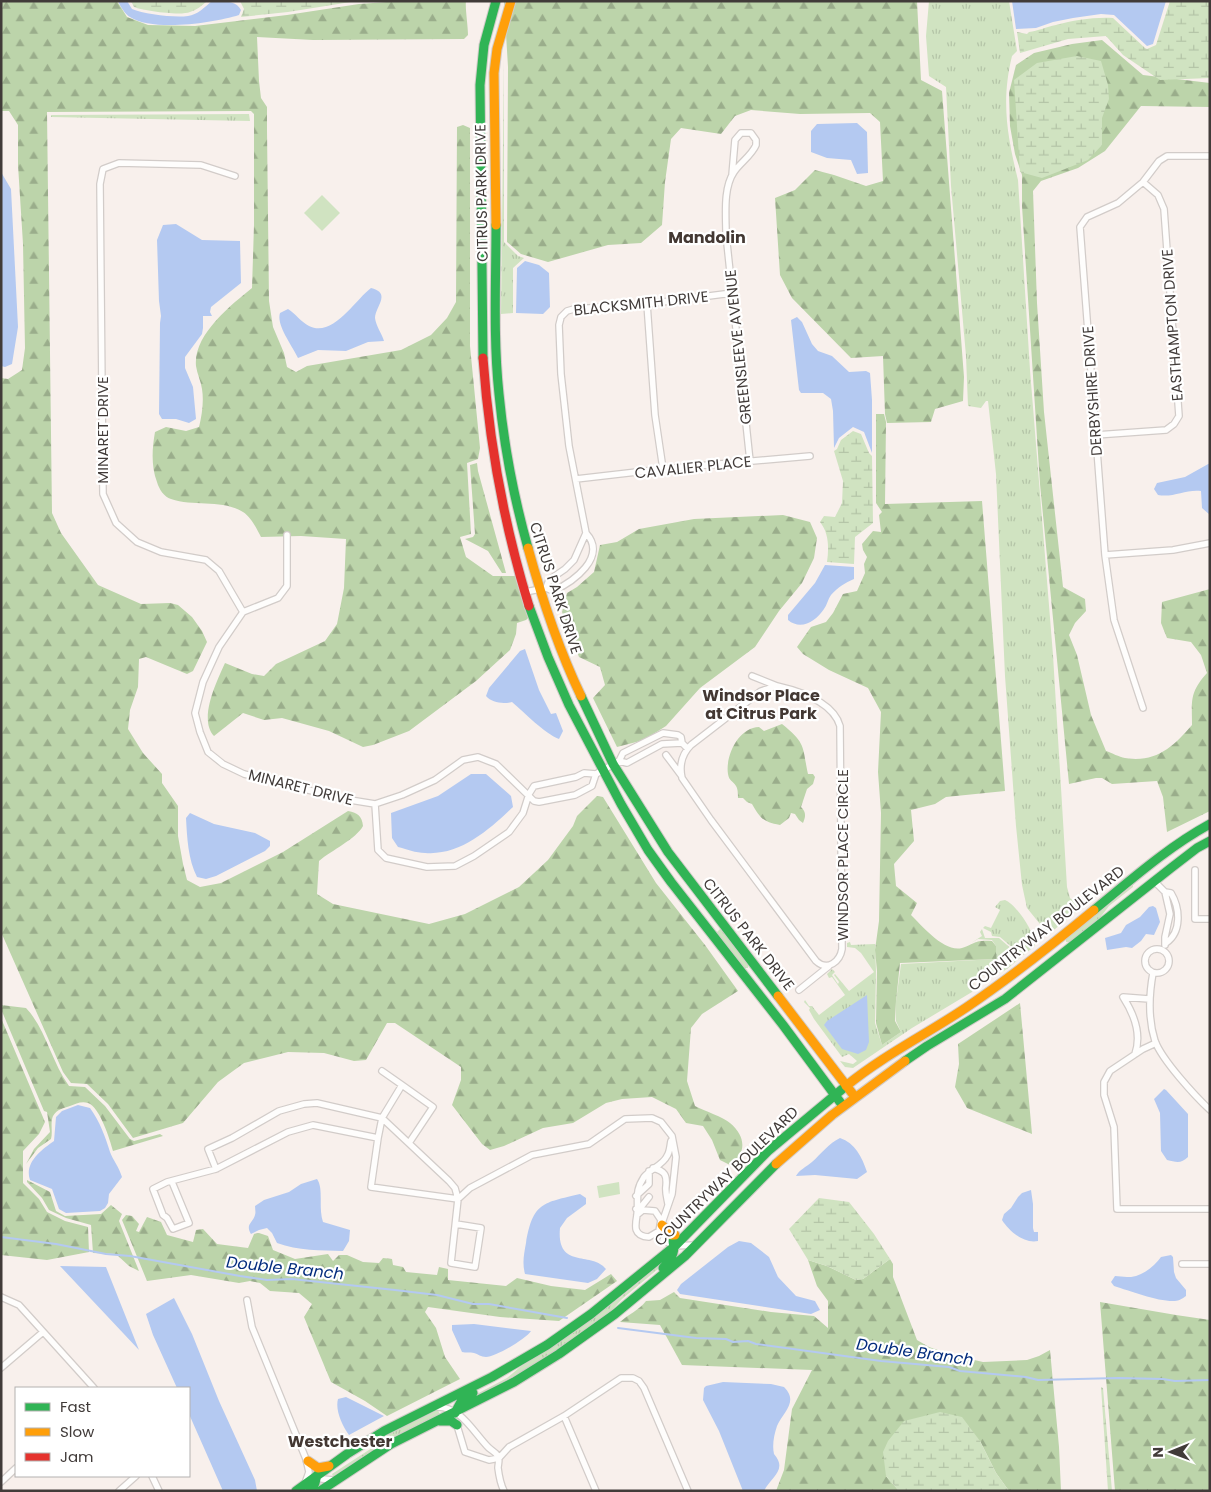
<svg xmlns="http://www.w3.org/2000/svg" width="1211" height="1492" font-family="Poppins,sans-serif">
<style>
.grass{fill:url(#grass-tufts)}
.forest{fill:url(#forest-firs)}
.wetland{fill:url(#wetland-marsh)}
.pitch{fill:#d0e3c1}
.water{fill:#b4c9f1}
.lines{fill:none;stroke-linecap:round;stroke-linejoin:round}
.stream{stroke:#b4c9f1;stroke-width:2}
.street-casing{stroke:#d2ccc9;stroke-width:8}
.fast-casing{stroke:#d2ccc9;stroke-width:11}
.slow-casing{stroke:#d2ccc9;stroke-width:11}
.jam-casing{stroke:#d2ccc9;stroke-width:11}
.street{stroke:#fefdfc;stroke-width:5.5}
.fast{stroke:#30b455;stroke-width:9}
.slow{stroke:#ff9f0a;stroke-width:9}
.jam{stroke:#e5322d;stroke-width:9}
.labels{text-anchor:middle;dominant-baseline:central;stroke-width:4.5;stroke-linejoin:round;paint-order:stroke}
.street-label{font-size:15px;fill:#413b39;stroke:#fff}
.neighbourhood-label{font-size:16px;font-weight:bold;fill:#433833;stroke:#fff}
.water-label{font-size:16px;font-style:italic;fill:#032c7d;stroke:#fff}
</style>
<defs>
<pattern id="grass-tufts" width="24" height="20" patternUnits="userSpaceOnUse" patternTransform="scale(1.25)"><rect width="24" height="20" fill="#d0e3c1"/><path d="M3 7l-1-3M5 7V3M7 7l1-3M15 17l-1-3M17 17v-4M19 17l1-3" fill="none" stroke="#b4c4a7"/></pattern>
<pattern id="forest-firs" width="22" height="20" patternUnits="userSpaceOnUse" patternTransform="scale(1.25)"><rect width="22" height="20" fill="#bcd4aa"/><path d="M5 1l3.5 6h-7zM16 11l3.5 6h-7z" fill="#9aad8b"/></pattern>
<pattern id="wetland-marsh" width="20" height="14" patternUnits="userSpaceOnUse" patternTransform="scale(1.25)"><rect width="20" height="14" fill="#d0e3c1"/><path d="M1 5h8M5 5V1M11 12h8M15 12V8" fill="none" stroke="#b4c4a7"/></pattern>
</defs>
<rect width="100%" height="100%" fill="#f8f0ec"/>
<!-- grass -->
<path class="grass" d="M929,1h80l8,50 -5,5c-11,45 -5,79 6,124l12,190 23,285 14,232 3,11 11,10 -26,21 -4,2 -7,-2 -17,-21 -5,-23 -6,-59 -11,-150 -9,-202 -8,-73h-2l-5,7 -13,-2 -2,-50 -15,-170 -5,-99 -17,-11 -3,-40z
M504,58v184l14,14 6,2 -11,10v45l-12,1z
M249,114l1,7 -199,-4v-2z
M1133,885v2l-24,19 -10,13 -28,23h-5v-3l2,-2z
M1005,900c11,4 31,34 30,46l-13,10 -22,-19 -8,-1 -1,-4 -8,-4 2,-2 6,2 9,-18 -5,-3 5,-6z
M720,929h2l26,35v4h-4l-27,-34v-2z
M982,929l3,9h14l22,19c-9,7 -21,22 -31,14l-17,11 1,6 -2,4 -60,36 -59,40 -8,-1 -5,-6 13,3 4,-3 -8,-7 -7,3 -28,-38 -5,-9 1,-2 -6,-6 1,-2 4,6h3l7,9 26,-20 -13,-18 -3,1 -2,-4 5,-5 3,3 -3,3 6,9 1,-2 -5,-7 1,-1 14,17 25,-19 -13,-19 -6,-5 -8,-1v-4l3,-1 1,3 24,-1 1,27 -1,52 7,22 19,-13 -5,-11v-20l5,-37 95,-5v-13l-4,-6 -14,-1 -7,4 11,-7 -2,-4z
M663,1262l1,2 -42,35 -11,12 -39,29 -44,28 -57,31v-2l36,-19 13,-11 53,-34 48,-36z
M438,1410l2,5 -59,30 -48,31 -1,-2 43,-28 12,-11z"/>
<!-- forest -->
<path class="forest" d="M1,1h116l10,16 21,8 47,1 92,-11 72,-11 42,-3h65c-1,7 2,25 2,34l-4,4 -151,1 -56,-3 2,44 2,17 6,9v23l2,171 4,26 11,26 3,14 9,5 11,-6 94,-16 30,-15 16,-17 9,-16 1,-175 6,-2 7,3v218l10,102 -2,11 -11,4 4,71 -11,3 6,20 27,19h23l15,39 -5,5 -9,3 -1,11 -6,16 -34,31 -67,50 -36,14 -10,2 -34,-16 -47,-13 -18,2 -21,-7 -29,23c-16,-17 3,-55 11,-73l27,11 12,2 12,-12 49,-23 12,-17 7,-36 2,-49 -45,-3 -40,1c-4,-8 -10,-20 -18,-25 -21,-13 -49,-5 -72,-13 -7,-2 -12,-10 -14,-17 -6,-16 -5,-33 -2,-50l11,-5 20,4 13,-4c3,-12 5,-26 3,-38 -1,-8 -5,-15 -6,-23 -3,-31 35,-61 56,-78l2,-63v-111l-3,-3 -204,1 5,401 9,20 37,52 43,19 29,-1 8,2 14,12 10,14 5,11 -14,29 -6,3 -41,-17 -7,2 -1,28 -8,23 -2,19 15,24 19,21v9l16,23v30l5,28 4,16 13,7 21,-4 62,-31 65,-41c10,2 14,5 15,15 -7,13 -31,24 -44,35l-2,33 16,10 96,20 36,-10 54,-27 29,-27 25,-34 4,-10 20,-20 6,1 53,86 49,62 33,46 -36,23 -11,14 -4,53 8,25c10,5 28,11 35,17 16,13 17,31 0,42l-10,-5 -8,-20 -9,-14 -17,-3 -10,-14 -24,-12 -30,2 -16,4 -33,20 -30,5 -39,18 -14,4 -8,-6 -30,-39 9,-25v-13l-66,-44h-8l-21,37 -12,1 -30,-8 -36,-1 -44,11 -26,19 -35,41 -50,15 -25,-34 -21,-20 -16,-1 -8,-11 -62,-140v-554l7,1 14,-9 3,-22 -2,-104 -5,-79v-40l-9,-14h-8z
M504,1h413l4,79 21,11 22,286 -1,24 -28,8 -4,13 -44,1 -2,-9 -2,-58 -32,2 -59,-60 -12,-23 -5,-77 20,-8 20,-20 19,5 32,11 17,-5 -3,-59 -10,-9 -70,1 -49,-4 -16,6 -14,18 -40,-6 -10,11 -6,43 -3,43 -21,18 -33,2 -60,17 -27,-8 -14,-12 1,-175z
M1102,40l41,35 67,8v24l-69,-1 -36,45 -27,17 -37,13 -8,10 4,112 7,109 19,175 22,12 1,12 -11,12 -6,12 8,20 14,60 15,36c6,2 13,6 19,7 31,5 48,-11 67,-33 0,-24 -3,-32 15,-52l-6,-18 -10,-13 -24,-4 -6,-15 1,-21 48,-13v222l-43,21 -4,-35 -6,-16 -45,3 -10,-6h-6l-27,6 -29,-300 -18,-278v-31l-7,-21 -5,-28 -1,-33 7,-28 18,-12 38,-9z
M876,414h8l2,8 -1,82 97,-3 23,290 -59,6 -11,7 -24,6 3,31 -20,23 2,22 21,17 -6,12c11,11 34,38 51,33 15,-5 12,-8 30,-7l4,5v13l-96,4 -4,38 -1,20 6,11 -19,13 -6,-22 1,-52 -2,-21 4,-29 2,-108 -3,-41 3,-60 -13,-24 -39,-18 -26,-16 -6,-7 14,-20 15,-5 7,-9 10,-19 14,-3 8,-18 -1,-9 3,-7 -4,-7 -1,-6 11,-13 8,1 -2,-17 3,-3 -6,-9z
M477,463l1,8 28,102h-4l-14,-22 -23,-12 8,-2 2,-3 -5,-69z
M783,515l27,7 7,16 -3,20 -12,25 -23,28 -24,36 -55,41 -34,38 -22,14 -27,7 -24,-49 12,-13 -5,-18 -21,-10 -17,-45 5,-19 10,-6 17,-15 6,-27 17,-3 22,-13 55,-10z
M782,724c25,20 20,23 26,50h5l2,3 -2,7 -6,5 -6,18c5,5 5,9 2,16l-4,-3 -4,-6 -4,-1 -2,5 -9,7c-17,-3 -20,-7 -28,-21l-5,-2 -4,-4h-5c0,-3 0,-9 -2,-12 -3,-5 -7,-5 -8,-12 -3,-18 11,-47 31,-47l5,4z
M1020,1003l12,131 -65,-26 -12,-21 4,-23 -1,-20z
M1,1005l25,3c20,21 25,53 43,78l16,1 20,19 25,33 4,2 26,-7 3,2 -50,15c-3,-11 -13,-44 -25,-48 -7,-2 -12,1 -18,3 -6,2 -13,3 -17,10 -3,7 0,16 -2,23l-13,9 -12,16 8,-15 16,-17 -3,-20 -3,-1 -43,-102z
M1,1018l44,104 -6,12 -16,17v32l16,16 8,13 18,9 23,6 1,25 -42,8 -46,-5z
M27,1180l23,12 6,19 9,5 36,-2 10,-9 11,9 -3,7 20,50 -10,-5 -13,-12 -23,-1 -2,-28 -25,-7 -17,-8 -7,-12 -15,-16z
M126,1215l6,1 7,8 -3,7 3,1 8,-15 14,5 6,13 26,7 3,-12 7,-1 14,15 31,4 6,-14 5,-1 9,3 5,14 22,9 33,-5 5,7 6,-6h8l16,7 16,1 4,-5 9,1 1,6 10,2 3,5 31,3 2,-8 9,2v11l58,6 11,-8 34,8 34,4 26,-16 6,7 -58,40 -59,-4 -72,-10 -3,5 11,16 9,29 15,22 -73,37 -22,-15 -34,-19 -27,-65 8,-13 -13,-11 -29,-2 -10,-8 -10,-2 -11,2 -48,-8 -44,6 -25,-61z
M890,1259l3,5v13l24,63 12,7 24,8 30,7 44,-2 12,-4 11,-6 9,97 2,44h-52l-13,-18 -16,-32 -94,35 13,15h-123l8,-21 8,-61 20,-39 -130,-5 -22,-40 -40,-3c9,-8 19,-12 26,-21l14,-1 14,-8 6,6 91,14 43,4 14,12v-27l-11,-15 -9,-26 19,6 29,14 7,-1z
M1100,1302l76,13 34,5v171h-95z"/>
<!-- wetland -->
<path class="wetland" d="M131,1h76c-5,5 -11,9 -17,11 -9,4 -46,-1 -56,-5z
M240,1h117l-69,11 -47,5 3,-8z
M1170,1h40v77l-50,2 -37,-25 -17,-19 -38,3 -48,14 -3,-21 10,2 2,-2c9,-1 17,-5 27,-7 18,-5 38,-8 57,-7l32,30 2,1 9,-4z
M1077,56l24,5 7,24 1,14 -7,19v27l-14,15 -46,18 -22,-6 -6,-92 23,-17z
M853,431l8,3 8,19 3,3 1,67 -18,14 -1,27 -27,-2c2,-14 2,-29 -7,-40l4,-6 11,1 7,-14 1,-22 -9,-30 3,-2 4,-9z
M819,1198l30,4 25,32 16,25 -27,20 -7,1 -29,-14 -19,-6 -19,-31z
M1101,1387l2,1 9,103h-4z
M940,1412l22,5 18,24 16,32 13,18h-110l-13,-15 -3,-24 5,-11 16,-20z"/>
<!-- pitch -->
<path class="pitch" d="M322,195l18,18 -18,18 -18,-18z
M619,1182l1,12 -21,4 -2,-12z"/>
<!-- water -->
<path class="water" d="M118,1h9l5,8c12,5 42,9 56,7 9,-1 17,-9 24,-15 11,0 24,-1 29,9l-2,5c-25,8 -86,17 -109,2 -5,-3 -10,-11 -12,-16z
M1012,1h154l-13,43 -6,2 -33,-31 -13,-1 -28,4 -20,4 -17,6 -20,1z
M857,123l10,9 1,41 -11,1 -6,-14 -24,-2 -16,-6v-21l6,-7z
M1,172l10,17 7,138 -6,37 -7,3 -4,-1z
M176,224l26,16 38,1 1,42 -30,24 -1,5 2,4h-9v12l-1,6 -17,23v11l8,19 3,32 -7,4 -13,-4h-14l-3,-5 1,-91 1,-7 -2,-15 -2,-61 6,-15z
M525,261l14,4 10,8 1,34 -7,7 -27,-1 1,-45z
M371,288c21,5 4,19 4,30 1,8 7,16 9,23l-16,1 -22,9 -28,-1 -20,8c-6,-13 -22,-33 -18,-45l8,-4c8,5 13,13 21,17 24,12 46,-26 62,-38z
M797,317l5,5 10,22 6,7 14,5 17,16 17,-1 4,2 2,27v53l-8,-21 -11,-5 -14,11 -5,10 -1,-37 -2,-12 -8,-6h-22l-2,-3 -8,-70z
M1210,463v52l-8,-7 -1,-17c-15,-2 -28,7 -43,4l-4,-6 3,-6 28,-6z
M825,565l29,2v12c-9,4 -16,8 -23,16 -3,4 -4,10 -7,14 -8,12 -23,22 -36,11v-5l27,-32z
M525,649l14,41 12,24 5,-1 7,18 -4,8c-15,-6 -34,-26 -47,-37 -9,2 -20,1 -26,-6l3,-8 31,-37z
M471,774h15l25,22 2,11c-24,23 -53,49 -88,46 -9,0 -19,-4 -27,-6l-6,-9 -1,-25 47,-17z
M190,813l24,11 41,9 15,8v5l-5,5 -49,25 -10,3 -9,-2c-9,-17 -10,-40 -11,-59z
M1153,906l3,2 4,14 -6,13 -8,-1 -5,7 -9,7 -6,-1 -19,3 -2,-12 16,-5 5,-8 14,-8 9,-10z
M867,995l2,47 -3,8 -8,4 -16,-5 -18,-24 3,-4z
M1164,1089l2,1 22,24v43c-7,7 -12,5 -21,3l-6,-9 -1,-38 -6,-14z
M78,1105l12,3c10,14 15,28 20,44 3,8 9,15 12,25l-13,17 -1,9 -3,5 -5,3 -34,2 -7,-4 -7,-20 -22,-9c-6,-17 11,-30 24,-39l2,-24 6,-6z
M840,1138c15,5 22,19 27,34l-10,7 -42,-4 -19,1c3,-6 10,-9 16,-14 9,-8 17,-19 28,-24z
M317,1179c7,10 1,28 6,43l27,8 -1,11 -6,10c-22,-1 -45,0 -66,-8l-5,-10 -5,-5 -8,2 -8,4c-6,-10 2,-11 4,-19 1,-3 0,-6 0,-9l9,-6 25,-8 12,-8z
M1031,1190l2,14v24l1,4h4v9c-14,3 -29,-10 -36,-21l2,-6 7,-6 7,-11 4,-4z
M580,1194l6,4v6l-19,14 -7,10c-4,42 32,23 46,41l-9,10 -9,4 -63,-9c-3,-11 -1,-20 1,-31 7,-41 17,-40 54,-49z
M739,1241l12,2 18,14 9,20 18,19 19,5 5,9 -9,4 -131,-20 -3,-4 4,-6 47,-37z
M1171,1255l2,2 1,15 2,6 10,12v6c-3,2 -7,5 -11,5 -16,1 -45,-10 -61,-15l-3,-4 4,-6c4,0 8,1 12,1 13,1 27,-10 34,-20z
M60,1266l46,1 33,83z
M174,1298l18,36 27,67 36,79 2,11h-34l-34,-77v-26h-12l-24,-53 -7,-21z
M474,1324l57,7c-5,8 -36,26 -45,26 -5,0 -8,-3 -12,-4 -4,-1 -8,0 -12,-1l-10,-22v-5z
M723,1382l48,2 13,3c15,15 -1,25 -7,39 -3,9 -5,19 -3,28 14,16 -3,23 -10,37h-21l-24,-60 -16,-31 1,-12 2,-2z
M346,1397l38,19 -35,19c-7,-10 -14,-25 -11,-36z"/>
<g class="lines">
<!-- stream -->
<path class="stream" d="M1,1237l55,7 50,10 24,2 110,20 27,4 25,-1 103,11 42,5 36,9h16l78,14
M618,1328l78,10 30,1 7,3 15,-1 8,3 125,17 68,6 11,4 66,6 12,3 80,-2 45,1 12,2 35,-1"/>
<!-- street casing -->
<g class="street-casing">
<path id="street" d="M732,175l3,-35 6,-7h10l5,7v5c-4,10 -16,18 -22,27 -11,16 -8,43 -8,62l24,227
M235,176l-34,-11 -82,-2 -16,6 -3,15 3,310 13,29 21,19 24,10 45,8 13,11 24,41 -24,35 -16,35 -8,31 5,19 8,20 15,12 21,10 100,25 31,5 27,-9 33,-15 28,-20 15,-3 18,7 38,37 5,1 36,-7 17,-9 4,-12
M647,304l8,111 8,54
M1096,435l70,-5 8,-6 5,-8 -15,-207 -6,-14 -15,-13
M576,479l87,-10 147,-13
M1105,555l68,-5 37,-7
M546,588l3,-8 16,-11 9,-9 12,-27
M525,592l21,-4 7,3c20,-9 55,-34 33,-58l-17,-87 -8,-72 -2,-49 2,-8 6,-6 7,-2 73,-5 85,-11
M243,612l35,-14 9,-12v-51
M752,676l25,10
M777,686c22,5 56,16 63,40l2,223c-2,12 -14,23 -26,12l-105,-141 -29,-42c-3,-13 0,-24 9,-33l70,-54z
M1143,708l-29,-88 -9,-65 -25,-328 7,-10 31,-14 25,-21 16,-21 8,-5h43
M666,755l15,20
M619,761l8,2 35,-19 20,-1
M375,804l3,46 8,8 41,9 28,-1 19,-10 35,-24 14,-19 6,-19 5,-8 42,-9 8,-4 12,1 23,-13 4,-8 40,-20 15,2 3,2 1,6 5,5
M1195,870v49h15
M1154,881l11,11 6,1c9,15 11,39 -5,50
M1165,945v-8l5,-23 -5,-22
M1145 961a12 12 0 1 1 24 0a12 12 0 1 1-24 0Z
M1153,973c-4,22 -5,46 2,68 7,19 40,55 55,69
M799,990l30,-24
M1156,1043l-13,6 -33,22 -6,11v13l10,32 3,82h93
M1135,1054c7,-20 -1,-40 -12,-57l26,2
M382,1071l20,14
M378,1138l4,-20 20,-33 31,22 -24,36
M653,1168c12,3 14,7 13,18 -1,6 1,12 2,18
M216,1169l72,-37 25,-7 65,13 -7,49 87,12 -7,64 24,4 6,-39 -25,-4
M172,1182l17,41 -16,6 -6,-11 -4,-3 -10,-26 14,-7 49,-13 -8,-20 24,-11 47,-27 25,-7 13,-1 65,15 67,63 6,7 3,11 12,-11 62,-33 57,-11 36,-25 27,-1 9,4 11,14 4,21 -4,37 -10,29
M636,1196l13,-12v-13
M636,1209l5,-2 8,-10
M637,1215l6,-5 12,1 6,9 -2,11 -10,6c-16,-1 -14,-11 -12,-22 2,-16 -3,-23 7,-38 6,-8 19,-12 23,-21 3,-4 3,-11 4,-15
M663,1240l12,6 19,-1
M1182,1264h28
M1,1297l18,8 75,83
M247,1300l5,27 54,132 3,13 -4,11
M1,1368l42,-36
M436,1407c24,-1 36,23 51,39 3,4 8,5 11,10 2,4 0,8 0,12 1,8 2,15 6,23
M564,1416l32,75
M456,1422l9,30 24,8 10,-2 10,-11 55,-31 57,-38h12l6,3 5,7 44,103
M316,1474l6,5 12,1
M152,1476l7,15
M1,1482l15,-14
M119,1491l17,-15"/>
</g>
<!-- fast casing -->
<g class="fast-casing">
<path id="fast" d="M496,225c0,56 -3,113 3,169 5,52 15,104 29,154
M483,358l-3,-273 4,-40 12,-44
M529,606l19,51 21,48 52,99 27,46 23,32 112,143 60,81
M581,696l32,68 55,88 110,144
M1094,910c38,-31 74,-63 116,-86
M905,1061l22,-15 78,-47 166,-131 26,-20 13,-7
M663,1268c10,-10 14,-19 8,-33
M455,1413l7,-13 11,-7
M440,1421h11l6,4
M296,1491l51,-37 37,-23 108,-54 55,-32 44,-31 84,-68 93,-95 78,-65
M310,1491l5,-8 2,-8
M320,1491l71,-47 123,-62 45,-28 56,-40 70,-58 91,-92"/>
</g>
<!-- slow casing -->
<g class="slow-casing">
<path id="slow" d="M496,225l-2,-152 3,-24 14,-48
M528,548c14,51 30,100 53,148
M778,996l77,101
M846,1086c38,-31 81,-52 121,-79 44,-30 86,-63 127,-97
M776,1164l56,-49 73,-54
M662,1225l9,10h4
M308,1461l10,7 11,-2"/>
</g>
<!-- jam casing -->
<g class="jam-casing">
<path id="jam" d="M483,358c6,84 21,167 46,248"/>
</g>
<!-- street -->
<use href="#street" class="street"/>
<!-- fast -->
<use href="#fast" class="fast"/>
<!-- slow -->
<use href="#slow" class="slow"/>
<!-- jam -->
<use href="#jam" class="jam"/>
</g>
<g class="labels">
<!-- street labels -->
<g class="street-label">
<text transform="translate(481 193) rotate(-91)">CITRUS PARK DRIVE</text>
<text transform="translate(641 303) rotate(-6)">BLACKSMITH DRIVE</text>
<text transform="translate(1172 325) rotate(-94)">EASTHAMPTON DRIVE</text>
<text transform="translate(738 347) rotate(-96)">GREENSLEEVE AVENUE</text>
<text transform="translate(1092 391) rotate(-94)">DERBYSHIRE DRIVE</text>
<text transform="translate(102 430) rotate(-90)">MINARET DRIVE</text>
<text transform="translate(693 467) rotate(-6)">CAVALIER PLACE</text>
<text transform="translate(556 588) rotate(72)">CITRUS PARK DRIVE</text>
<text transform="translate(301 787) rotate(14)">MINARET DRIVE</text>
<text transform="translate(842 855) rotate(-90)">WINDSOR PLACE CIRCLE</text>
<text transform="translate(1046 928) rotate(-38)">COUNTRYWAY BOULEVARD</text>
<text transform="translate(749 934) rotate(52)">CITRUS PARK DRIVE</text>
<text transform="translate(726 1176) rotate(-44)">COUNTRYWAY BOULEVARD</text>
</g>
<!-- neighbourhood labels -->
<g class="neighbourhood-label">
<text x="707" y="237">Mandolin</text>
<text x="761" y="695">Windsor Place<tspan x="761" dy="18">at Citrus Park</tspan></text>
<text x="340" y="1441">Westchester</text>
</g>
<!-- water labels -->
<g class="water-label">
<text transform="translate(285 1268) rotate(6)">Double Branch</text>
<text transform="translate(915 1352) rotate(8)">Double Branch</text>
</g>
</g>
<!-- border -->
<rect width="1211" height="1492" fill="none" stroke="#413b39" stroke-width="5"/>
<!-- legend -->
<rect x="15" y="1387" width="175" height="90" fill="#ffffff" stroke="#b3b1b0"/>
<rect x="25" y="1403" width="25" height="8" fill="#30b455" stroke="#b3b1b0"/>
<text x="60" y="1412" font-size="15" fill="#413b39">Fast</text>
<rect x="25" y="1428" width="25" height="8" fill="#ff9f0a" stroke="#b3b1b0"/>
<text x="60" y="1437" font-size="15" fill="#413b39">Slow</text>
<rect x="25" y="1453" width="25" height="8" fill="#e5322d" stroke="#b3b1b0"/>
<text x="60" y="1462" font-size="15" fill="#413b39">Jam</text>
<!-- north arrow -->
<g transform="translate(1171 1452) rotate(269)" stroke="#ffffff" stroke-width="4" paint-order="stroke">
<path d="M0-4L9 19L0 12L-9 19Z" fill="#413b39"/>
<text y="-8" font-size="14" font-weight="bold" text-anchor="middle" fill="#413b39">N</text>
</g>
</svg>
